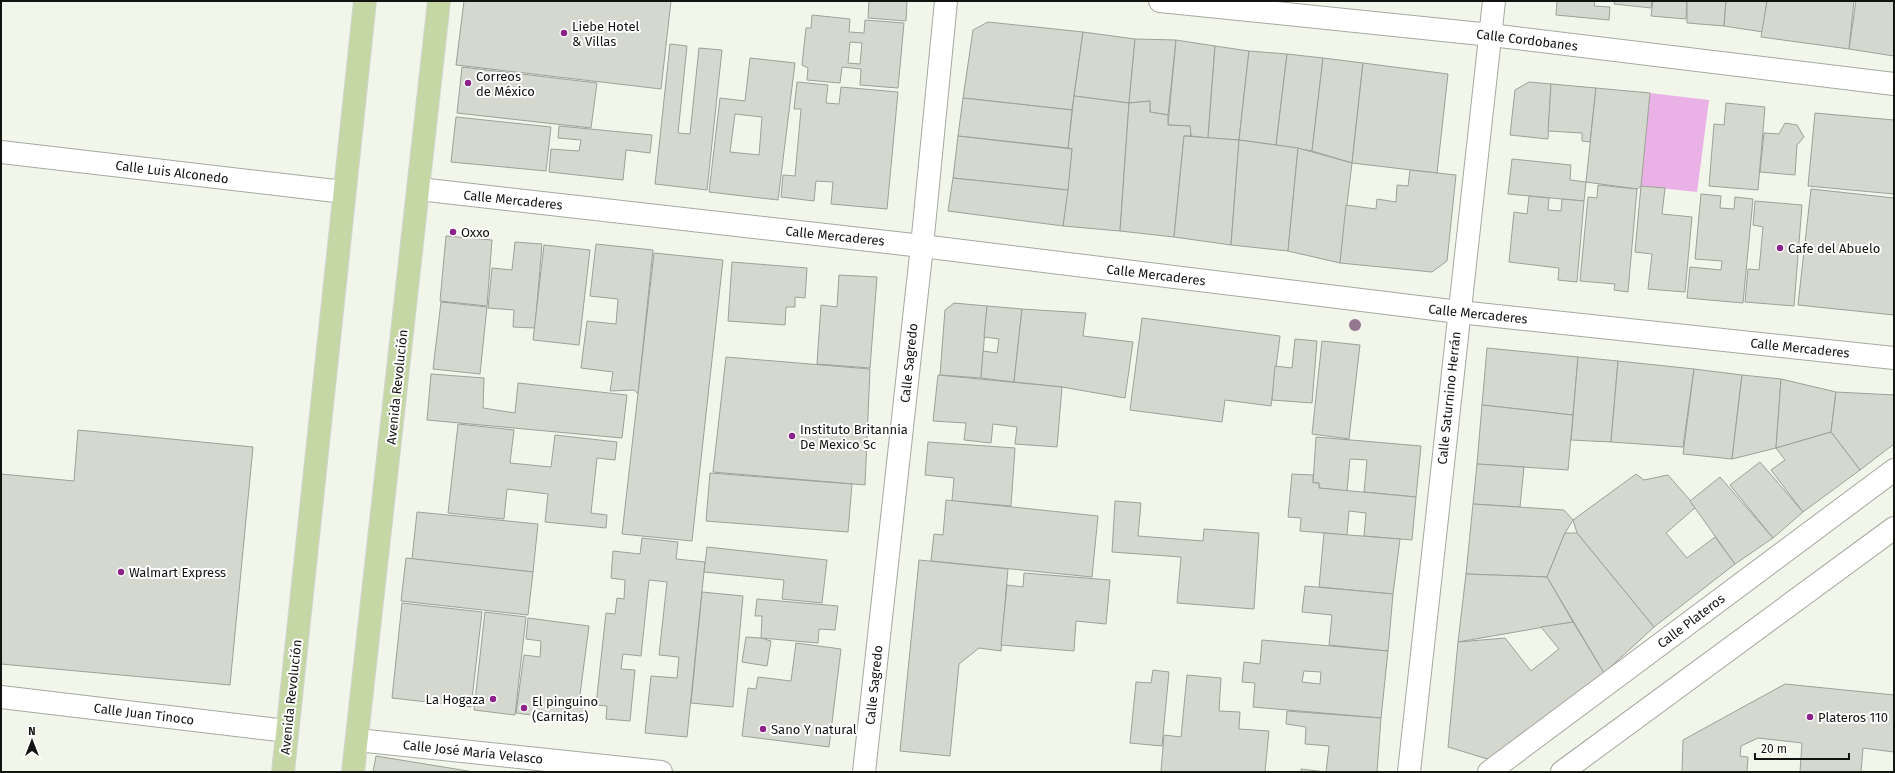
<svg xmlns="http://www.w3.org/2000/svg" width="1895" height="773" viewBox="0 0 1895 773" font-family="'Fira Sans',sans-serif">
	<rect width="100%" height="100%" fill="#f1f5ea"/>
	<polygon fill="#eab1e6" points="1650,93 1709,100 1697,192 1641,186"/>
	<g fill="#d4d8ce" stroke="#9da197" fill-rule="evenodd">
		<polygon points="464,1 671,1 661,89 456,65"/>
		<polygon points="869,1 907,1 906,21 868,18"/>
		<polygon points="1557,1 1595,1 1594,6 1610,7 1609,20 1556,15"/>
		<polygon points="1615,1 1652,1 1651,8 1614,4"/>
		<polygon points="1653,1 1687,1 1686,19 1651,16"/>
		<polygon points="1687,1 1726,1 1724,26 1687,23"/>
		<polygon points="1726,1 1767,1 1763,32 1724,26"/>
		<polygon points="1767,1 1854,1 1849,49 1761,37"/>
		<polygon points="1856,1 1894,1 1894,56 1849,49"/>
		<path d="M 812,15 L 850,19 L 849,32 L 864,33 L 865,20 L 904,23 L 898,88 L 860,85 L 861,69 L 842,67 L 840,83 L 807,80 L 808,68 L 802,65 L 806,28 L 811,28 ZM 850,42 L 862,43 L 860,64 L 848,63 Z"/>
		<polygon points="988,22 1083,32 1072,110 963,98 973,30"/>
		<polygon points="1083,32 1135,39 1129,103 1074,96"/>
		<polygon points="1135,39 1176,40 1168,115 1150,112 1150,101 1129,103"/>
		<polygon points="1176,40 1215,46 1208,138 1191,136 1190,126 1168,125"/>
		<polygon points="670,44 687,46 678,133 690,134 699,48 722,50 707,190 655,184"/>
		<polygon points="1215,46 1249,51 1239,140 1208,138"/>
		<polygon points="1249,51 1287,54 1276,145 1239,140"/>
		<polygon points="1287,54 1323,58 1312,151 1276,145"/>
		<path d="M 750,58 L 795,63 L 778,200 L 709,192 L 720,98 L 745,101 ZM 735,114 L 762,117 L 759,155 L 730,152 Z"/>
		<polygon points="1323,58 1363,63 1352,163 1312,151"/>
		<polygon points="1363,63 1448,74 1437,173 1352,163"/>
		<polygon points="462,67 597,83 591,128 457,113"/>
		<polygon points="797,82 828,85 826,103 839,104 841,87 898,92 887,209 831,204 833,182 816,181 814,201 781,197 783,175 795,176 801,109 794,109"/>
		<polygon points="1529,82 1551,84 1548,139 1510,135 1515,90"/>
		<polygon points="1551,84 1596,88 1590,142 1582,141 1582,133 1548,131"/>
		<polygon points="1596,88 1650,93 1641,186 1637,189 1586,182"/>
		<polygon points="1074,96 1129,103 1120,231 1063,226 1072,149 1068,148"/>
		<polygon points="963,98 1072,110 1068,148 958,136"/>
		<polygon points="1150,101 1150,112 1168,115 1168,125 1190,126 1191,136 1184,136 1174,237 1120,231 1129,103"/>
		<polygon points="1726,103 1765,107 1758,190 1709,186 1714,124 1724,125"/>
		<polygon points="1815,113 1894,120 1894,194 1808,186"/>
		<polygon points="456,117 551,127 546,171 451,162"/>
		<polygon points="1785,123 1797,125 1804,137 1797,145 1795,175 1760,172 1764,133 1779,134"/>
		<polygon points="559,126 652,135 650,153 626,150 623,180 549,172 551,149 579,151 581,140 558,138"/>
		<polygon points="958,136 1072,149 1068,190 953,178"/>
		<polygon points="1184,136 1239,140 1231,245 1174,237"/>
		<polygon points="1239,140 1298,148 1288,251 1231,245"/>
		<polygon points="1298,148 1352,163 1340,263 1288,251"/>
		<polygon points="1512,159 1571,165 1570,180 1586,182 1584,201 1508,194"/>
		<polygon points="1410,170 1456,175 1447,261 1432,272 1340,263 1346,205 1376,209 1377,199 1396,202 1397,185 1408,186"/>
		<polygon points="953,178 1068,190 1063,226 948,211"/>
		<polygon points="1598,185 1637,189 1628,292 1614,290 1615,284 1580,281 1588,197 1597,198"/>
		<polygon points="1641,186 1665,188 1662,214 1692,217 1685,292 1648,289 1652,254 1635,252"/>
		<polygon points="1811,189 1894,198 1894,315 1798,305"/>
		<polygon points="1701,194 1721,196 1720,208 1734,209 1735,197 1753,199 1743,303 1687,298 1690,267 1721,270 1722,261 1695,259"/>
		<polygon points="1529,196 1549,198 1548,210 1561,211 1562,199 1584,201 1577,282 1558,280 1559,268 1509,262 1514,212 1527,214"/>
		<polygon points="1755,201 1802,205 1794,306 1745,302 1748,269 1759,270 1763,227 1753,225"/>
		<polygon points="446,236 492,240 487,306 440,301"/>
		<polygon points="515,242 542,244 535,328 513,327 514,310 488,308 492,268 512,270"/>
		<polygon points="596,244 653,250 638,394 634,390 610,391 613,372 581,368 587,321 616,324 618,299 590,296"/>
		<polygon points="544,245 590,250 579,345 533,340"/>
		<polygon points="654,253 723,260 692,541 622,534"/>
		<polygon points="732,262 807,268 805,298 795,297 795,307 786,307 785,325 728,321"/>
		<polygon points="839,275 877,277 870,368 817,364 821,305 837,307"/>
		<polygon points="441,302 487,307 480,374 433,369"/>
		<polygon points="954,303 987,306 981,378 940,375 945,310"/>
		<polygon points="987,306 1022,309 1014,382 981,378 983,351 997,353 999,339 984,337"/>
		<polygon points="1022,309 1086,313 1083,336 1133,342 1125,398 1062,387 1014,382"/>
		<polygon points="1142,318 1280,336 1271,406 1225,400 1222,422 1130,410"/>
		<polygon points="1295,339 1317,341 1312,403 1272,400 1275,366 1292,368"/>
		<polygon points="1322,341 1360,345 1349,439 1312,434"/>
		<polygon points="1487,348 1578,357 1573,415 1482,405"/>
		<polygon points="726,357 870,369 865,485 713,472"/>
		<polygon points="1578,357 1618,361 1611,442 1571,440"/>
		<polygon points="1618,361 1694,369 1683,447 1611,442"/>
		<polygon points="1694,369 1742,375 1732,459 1683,454"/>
		<polygon points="431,374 484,378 483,408 515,413 518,383 627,395 622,438 427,420"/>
		<polygon points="938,375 1062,387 1057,447 1015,444 1017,427 993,424 991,443 964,440 966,423 933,421"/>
		<polygon points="1742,375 1781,379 1776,448 1732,459"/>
		<polygon points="1781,379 1836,392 1831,432 1776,448"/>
		<polygon points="1836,392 1894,395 1894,444 1860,470 1831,432"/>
		<polygon points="1482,405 1573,415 1568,470 1477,464"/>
		<polygon points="458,424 514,430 510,463 551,467 555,435 617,442 615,460 597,458 591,513 607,515 606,528 545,522 548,494 507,489 504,519 448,513"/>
		<polygon points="78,430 253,447 230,685 1,664 1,474 74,481"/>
		<polygon points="1831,432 1860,470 1803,512 1771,470 1785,460 1776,448"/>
		<polygon points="1316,437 1421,446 1416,497 1364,492 1367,460 1350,459 1347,491 1319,488 1319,483 1313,483"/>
		<polygon points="928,442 1015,448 1011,506 952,501 954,478 925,475"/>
		<polygon points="1760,462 1803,512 1773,538 1730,485"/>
		<polygon points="1477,464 1524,467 1520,507 1473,504"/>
		<polygon points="710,473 852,484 848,532 706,521"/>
		<polygon points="1292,474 1313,475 1313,483 1319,483 1319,488 1416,497 1412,540 1364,536 1366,513 1349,511 1347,535 1300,531 1301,518 1288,517"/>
		<polygon points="1636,474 1644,480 1668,475 1696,507 1666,533 1687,558 1715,537 1735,564 1654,627 1577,533 1573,520"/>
		<polygon points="1720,477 1773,538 1735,564 1690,501"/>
		<polygon points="946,500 1098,516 1092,577 931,561 934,534 943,535"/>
		<polygon points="1115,501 1141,503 1138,536 1203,541 1204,529 1259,533 1254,609 1177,603 1181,557 1112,552"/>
		<polygon points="1473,504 1564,510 1573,520 1565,533 1547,577 1466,574"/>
		<polygon points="417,512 538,524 533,572 412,559"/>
		<polygon points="1324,533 1400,539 1393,594 1319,587"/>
		<polygon points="1565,533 1577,533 1654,627 1604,673 1547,577"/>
		<polygon points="642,538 678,542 676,559 705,562 687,737 645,733 651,676 677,678 679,657 659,655 667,582 649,580 641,656 623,654 621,669 635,670 630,721 606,719 607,706 596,705 606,613 615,614 617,598 624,599 625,580 611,578 613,551 640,554"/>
		<polygon points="707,547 827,560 822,603 782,599 784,580 704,572"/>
		<polygon points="406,558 533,572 528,615 401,601"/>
		<polygon points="919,560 1008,569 1001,651 979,648 959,664 950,756 900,751"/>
		<polygon points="1024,573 1110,580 1106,624 1076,621 1074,651 1001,645 1007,585 1023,587"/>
		<polygon points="1466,574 1547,577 1573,622 1458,642"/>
		<polygon points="1305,586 1393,594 1388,651 1329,645 1332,615 1302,612"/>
		<polygon points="702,592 743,596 733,707 691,703"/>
		<polygon points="757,599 838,606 835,630 819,629 818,643 761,638 762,616 755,616"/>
		<polygon points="402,603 482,612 471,707 392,698"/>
		<polygon points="485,612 526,617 515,715 474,710"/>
		<polygon points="528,618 589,626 579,702 587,703 585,722 516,713 524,655 540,657 541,641 526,639"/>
		<polygon points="1573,622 1604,673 1494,761 1448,747 1458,642 1505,638 1531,671 1559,649 1541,627"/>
		<polygon points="746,637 761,638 771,641 767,666 742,662"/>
		<path d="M 1262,640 L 1388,651 L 1381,718 L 1253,707 L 1255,683 L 1242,682 L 1244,662 L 1260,664 ZM 1304,671 L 1321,672 L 1320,684 L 1302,682 Z"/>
		<polygon points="796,643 841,649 829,747 742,736 748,688 756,689 758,677 791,681"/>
		<polygon points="1153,670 1169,672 1162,746 1130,743 1136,682 1151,683"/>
		<polygon points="1187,675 1221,678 1219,711 1240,712 1239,729 1269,731 1265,772 1161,772 1164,735 1181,737"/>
		<polygon points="1785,684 1894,695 1894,752 1863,748 1861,772 1800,772 1802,743 1758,738 1741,746 1740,756 1748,757 1747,772 1682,772 1683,740"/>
		<polygon points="1287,711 1381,718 1377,772 1301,772 1301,769 1326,772 1329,746 1305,744 1306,727 1286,724"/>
		<polygon points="376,756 474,772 373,772"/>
	</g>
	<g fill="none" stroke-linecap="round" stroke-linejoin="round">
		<g stroke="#a5a99f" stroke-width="24">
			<g id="minor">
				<polyline points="1160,1 1491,35 1894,84"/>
				<polyline points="1,152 344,192"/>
				<polyline points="419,189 922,246 1459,312 1894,358"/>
				<polyline points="1,697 287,731"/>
				<polyline points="357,740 661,772"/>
				<polyline points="864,772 922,246 946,1"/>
				<polyline points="1409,772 1494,1"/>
			</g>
		</g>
		<g stroke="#a5a99f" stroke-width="24">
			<g id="tertiary">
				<polyline points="1489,772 1894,470"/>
				<polyline points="1562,772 1894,528"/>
			</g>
		</g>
		<g stroke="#d4d5d4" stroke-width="24">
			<g id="primary">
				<polyline points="283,772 365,1"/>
				<polyline points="353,772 439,1"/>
			</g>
		</g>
		<use href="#minor" stroke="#fff" stroke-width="22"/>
		<use href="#tertiary" stroke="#fff" stroke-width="22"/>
		<use href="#primary" stroke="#c5d7a4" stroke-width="22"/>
	</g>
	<circle fill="#947690" cx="1355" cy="325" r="6"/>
	<g fill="#8b2389" stroke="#fff" stroke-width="1.5">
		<circle cx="564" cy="33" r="4"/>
		<circle cx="468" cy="83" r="4"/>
		<circle cx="453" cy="232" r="4"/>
		<circle cx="1780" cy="248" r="4"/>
		<circle cx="792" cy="436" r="4"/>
		<circle cx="121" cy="572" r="4"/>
		<circle cx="493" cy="699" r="4"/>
		<circle cx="524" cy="708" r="4"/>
		<circle cx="1810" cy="717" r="4"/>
		<circle cx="763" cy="729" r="4"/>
	</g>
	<g text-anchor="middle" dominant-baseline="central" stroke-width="4" stroke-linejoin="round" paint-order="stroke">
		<g font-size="13" fill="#121410" stroke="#fff" text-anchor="start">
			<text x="572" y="26">Liebe Hotel<tspan x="572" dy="15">&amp; Villas</tspan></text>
			<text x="476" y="76">Correos<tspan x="476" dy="15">de México</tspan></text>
			<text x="461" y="232">Oxxo</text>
			<text x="1788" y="248">Cafe del Abuelo</text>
			<text x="800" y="429">Instituto Britannia<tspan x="800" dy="15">De Mexico Sc</tspan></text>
			<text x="129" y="572">Walmart Express</text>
			<text x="485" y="699" text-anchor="end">La Hogaza</text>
			<text x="532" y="701">El pinguino<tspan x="532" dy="15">(Carnitas)</tspan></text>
			<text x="1818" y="717">Plateros 110</text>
			<text x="771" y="729">Sano Y natural</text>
		</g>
		<g font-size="13" fill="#121410" stroke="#fff">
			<text transform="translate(1527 40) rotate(7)">Calle Cordobanes</text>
			<text transform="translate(172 172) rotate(7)">Calle Luis Alconedo</text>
			<text transform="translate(513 200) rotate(6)">Calle Mercaderes</text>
			<text transform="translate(835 236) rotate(6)">Calle Mercaderes</text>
			<text transform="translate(1156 275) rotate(7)">Calle Mercaderes</text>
			<text transform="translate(1478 314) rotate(6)">Calle Mercaderes</text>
			<text transform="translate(1800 348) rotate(6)">Calle Mercaderes</text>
			<text transform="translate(909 363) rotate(-84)">Calle Sagredo</text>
			<text transform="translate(397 387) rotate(-84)">Avenida Revolución</text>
			<text transform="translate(1449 398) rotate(-84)">Calle Saturnino Herrán</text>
			<text transform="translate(1691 621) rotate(-37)">Calle Plateros</text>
			<text transform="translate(874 685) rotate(-84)">Calle Sagredo</text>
			<text transform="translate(291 697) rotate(-84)">Avenida Revolución</text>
			<text transform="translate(144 714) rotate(7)">Calle Juan Tinoco</text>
			<text transform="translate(473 752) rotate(6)">Calle José María Velasco</text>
		</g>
	</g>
	<rect width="1895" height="773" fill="none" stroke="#121410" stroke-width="4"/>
	<g transform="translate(32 741)" stroke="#ffffff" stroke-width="3" paint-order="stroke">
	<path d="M0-3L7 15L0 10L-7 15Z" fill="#121410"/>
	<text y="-6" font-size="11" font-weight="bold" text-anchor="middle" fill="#121410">N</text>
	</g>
	<path d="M1755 753v6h94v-6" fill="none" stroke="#121410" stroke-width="2"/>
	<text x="1761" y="753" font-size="12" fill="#121410" stroke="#ffffff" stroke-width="3" paint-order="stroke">20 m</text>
</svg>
